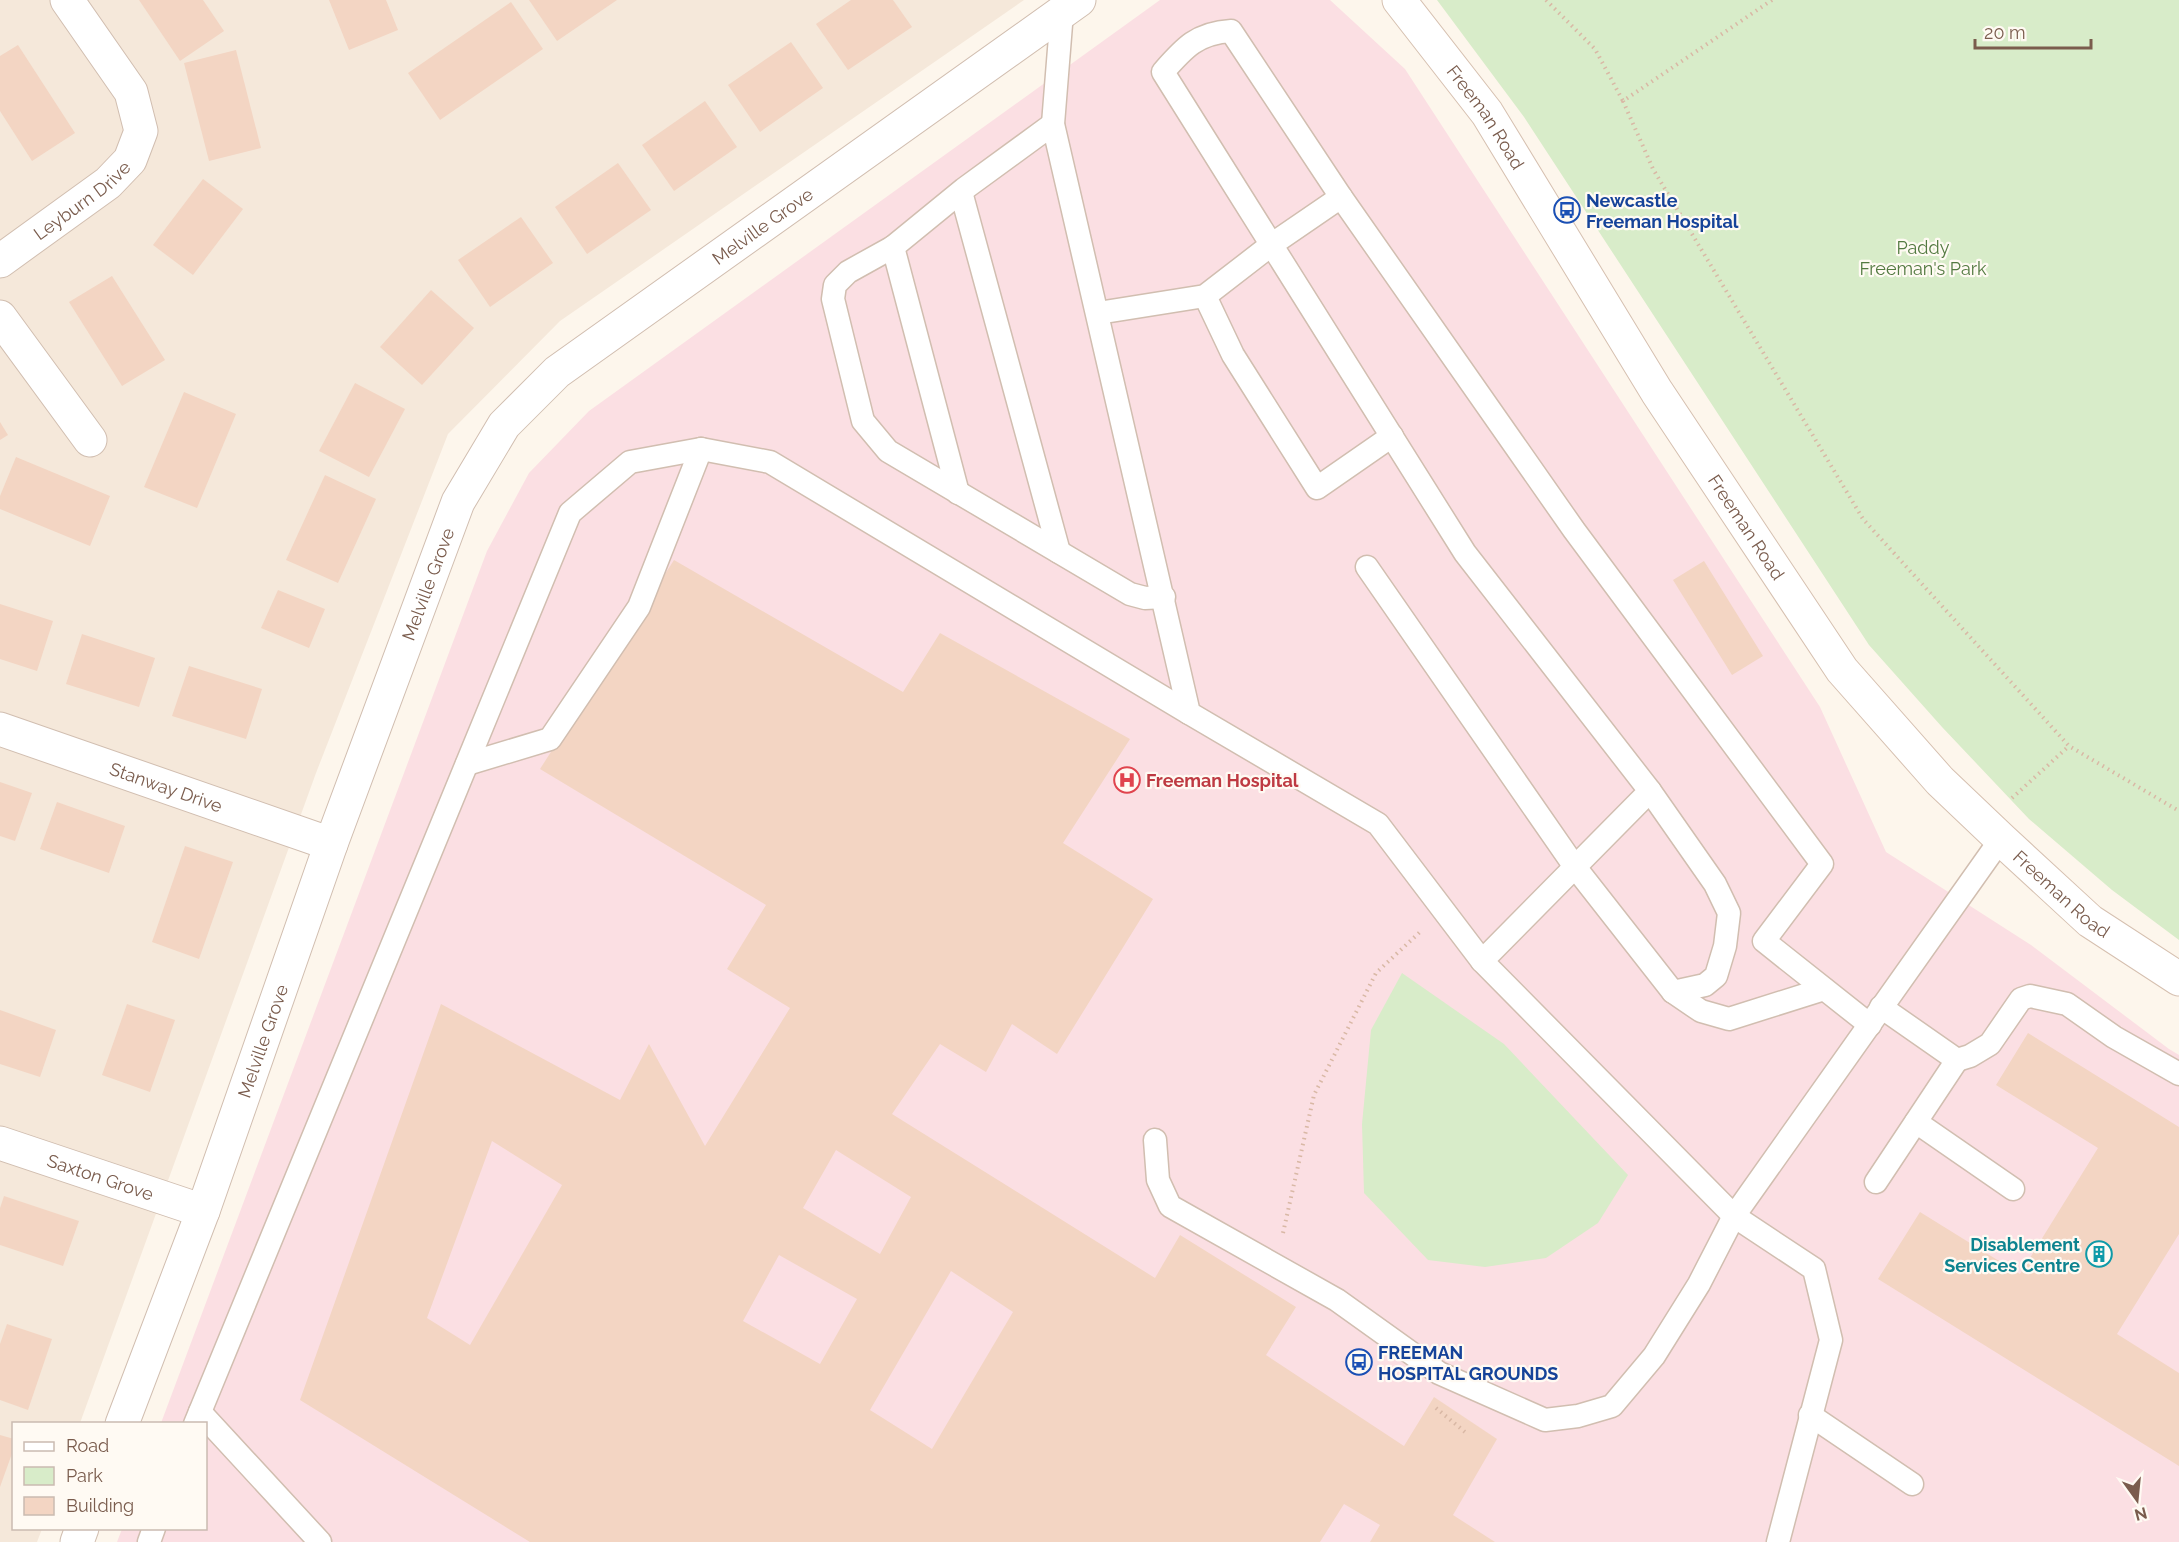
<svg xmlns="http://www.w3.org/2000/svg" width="2179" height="1542" viewBox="0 0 2179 1542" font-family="Raleway,sans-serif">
	<rect width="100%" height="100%" fill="#fdf6ec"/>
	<polygon fill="#f5e8da" points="0,0 1024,0 560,321 448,434 316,773 80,1423 14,1424 14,1528 42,1529 37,1542 0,1542"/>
	<polygon fill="#fbdfe3" points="1160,0 1330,0 1405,69 1820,707 1886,852 2031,945 2169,1049 2179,1055 2179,1542 117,1542 122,1529 206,1528 206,1424 161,1423 487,551 529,473 589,411"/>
	<g fill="#d8ecc9">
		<polygon points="1437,0 2179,0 2179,940 2112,890 2029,819 1942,727 1869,645 1524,117"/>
		<polygon points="1402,973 1504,1044 1628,1175 1598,1223 1546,1258 1485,1267 1428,1260 1364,1193 1362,1124 1371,1030"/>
	</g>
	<g fill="#f3d5c3" fill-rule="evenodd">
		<polygon points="139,0 203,0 224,31 180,61"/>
		<polygon points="329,0 386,0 398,30 349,50"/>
		<polygon points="529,0 617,0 557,41"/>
		<polygon points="851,0 893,0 912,27 848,70 816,24"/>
		<polygon points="511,2 543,49 440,120 408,73"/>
		<polygon points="791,42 823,88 760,132 728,85"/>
		<polygon points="18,45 75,133 32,161 0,111 0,56"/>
		<polygon points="236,50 261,148 209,161 184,63"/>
		<polygon points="705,101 737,147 674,191 642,145"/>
		<polygon points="618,163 651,210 587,254 555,207"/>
		<polygon points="203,179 243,209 193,275 153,245"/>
		<polygon points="521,217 553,263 490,307 458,260"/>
		<polygon points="112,276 165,360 122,386 69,302"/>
		<polygon points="431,290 474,328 422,385 380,347"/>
		<polygon points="355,383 405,409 369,477 319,451"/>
		<polygon points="184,392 236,414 197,508 144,487"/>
		<polygon points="0,422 8,435 0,440"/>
		<polygon points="16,457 110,496 90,546 0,509 0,496"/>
		<polygon points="325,475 376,499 338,583 286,560"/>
		<path d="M 674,560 L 903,692 L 940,633 L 1130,739 L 1063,843 L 1153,899 L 1057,1054 L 1012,1024 L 986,1072 L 940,1044 L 892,1114 L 1155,1278 L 1180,1235 L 1296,1307 L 1266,1355 L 1404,1446 L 1434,1397 L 1497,1439 L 1453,1515 L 1495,1542 L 1370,1542 L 1380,1525 L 1344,1504 L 1320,1542 L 530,1542 L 300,1400 L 441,1004 L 620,1100 L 649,1044 L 705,1146 L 790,1008 L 727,969 L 766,905 L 540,769 ZM 492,1141 L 562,1185 L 470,1345 L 427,1318 ZM 836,1150 L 911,1197 L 880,1254 L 803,1208 ZM 779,1255 L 857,1299 L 820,1364 L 743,1321 ZM 951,1271 L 1013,1312 L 932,1449 L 870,1410 Z"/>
		<polygon points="1704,561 1763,656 1732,675 1673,580"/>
		<polygon points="278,590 325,609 309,648 261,628"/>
		<polygon points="0,604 53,621 37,671 0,659"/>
		<polygon points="82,634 155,658 139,707 66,684"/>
		<polygon points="189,666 262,689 246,739 172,716"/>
		<polygon points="0,782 32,793 15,841 0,836"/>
		<polygon points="57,802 125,826 109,873 40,849"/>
		<polygon points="185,846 233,862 199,959 152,942"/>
		<polygon points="127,1004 175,1020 150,1092 102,1075"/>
		<polygon points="0,1010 56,1030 40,1077 0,1064"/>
		<polygon points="2028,1033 2179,1127 2179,1234 2117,1334 2179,1373 2179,1466 1878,1279 1920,1212 2020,1274 2098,1148 1996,1085"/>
		<polygon points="4,1196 79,1221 63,1266 0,1245 0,1208"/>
		<polygon points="7,1324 52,1339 28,1410 0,1400 0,1344"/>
		<polygon points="0,1435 14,1439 14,1448 0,1487"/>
	</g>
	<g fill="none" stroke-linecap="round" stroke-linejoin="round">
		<g stroke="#d1beb0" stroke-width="25">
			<g id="lane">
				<polyline points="1062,12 1053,124 1189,713 1378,824 1482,961"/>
				<polyline points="1053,124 964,189 893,247 848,272 835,285 833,299 863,421 888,451 1130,594 1145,598 1164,597"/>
				<polyline points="961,192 1059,552"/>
				<polyline points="893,247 958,493"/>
				<polyline points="1205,296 1233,355 1317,488 1392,436"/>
				<polyline points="1098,313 1205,296 1271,245 1341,197"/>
				<polyline points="1367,567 1575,867 1673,992 1701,1011 1729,1019 1824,989"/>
				<polyline points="467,764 550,739 639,607 701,449"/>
				<polyline points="1650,791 1715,884 1729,913 1725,946 1716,976 1705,985 1673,992"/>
				<polyline points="1881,1007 1957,1060 1970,1056 1990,1044 2021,999 2030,996 2067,1004 2114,1037 2179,1074"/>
				<polyline points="1916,1122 2013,1189"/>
				<polyline points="1155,1140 1158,1180 1170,1206 1337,1300 1439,1373 1545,1420 1578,1416 1612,1406 1654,1356 1699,1284 1734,1216 2001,839"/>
				<polyline points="1876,1182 1957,1060"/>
				<polyline points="200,1412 320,1542"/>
				<polyline points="1810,1415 1912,1484"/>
				<polyline points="195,1424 570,513 630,462 701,449 770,462 1189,713"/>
				<polyline points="149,1542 154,1528"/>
				<path d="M 1778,1542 L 1831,1340 L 1814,1269 L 1734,1216 L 1482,961 L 1650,791 L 1465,553 L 1163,72 C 1184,48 1197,33 1231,31 L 1341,197 L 1574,530 L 1822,864 L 1764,941 L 1870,1025"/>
			</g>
		</g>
		<g stroke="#d1beb0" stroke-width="35">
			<g id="street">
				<path id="s1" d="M 0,261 L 108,183 L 130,160 L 141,131 L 131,92 L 67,0"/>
				<polyline points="0,317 90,440"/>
				<path id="s2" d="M 0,729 L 331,844"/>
				<path id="s3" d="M 0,1143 L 203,1211"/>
				<path id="s4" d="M 122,1424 L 203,1211 L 331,844 L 458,502 L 504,425 L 557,372 L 1079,0"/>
				<polyline points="77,1542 82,1528"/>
			</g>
		</g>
		<g stroke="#d6c0b0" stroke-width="35">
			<g id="secondary">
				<path id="s5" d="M 1399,0 L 1487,113 L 1657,392 L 1842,670 L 1940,781 L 2001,839 L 2090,921 L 2179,979"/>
			</g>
		</g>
		<g stroke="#d9b8a5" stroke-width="4" stroke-dasharray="1.5 4.5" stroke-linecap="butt">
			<polyline points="1546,0 1595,49 1623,101"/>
			<polyline points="1772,0 1623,101 1653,169 1863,519 2069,746 2179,811"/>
			<polyline points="2012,798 2069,746"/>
			<polyline points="1283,1233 1314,1095 1376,973 1421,931"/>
			<polyline points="1436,1408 1465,1432"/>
		</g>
		<use href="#lane" stroke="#fff" stroke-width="22"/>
		<use href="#street" stroke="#fff" stroke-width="33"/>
		<use href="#secondary" stroke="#fff" stroke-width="33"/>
	</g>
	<defs>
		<g id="bus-ring" transform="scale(1.35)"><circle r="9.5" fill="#fffaf3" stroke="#1a4fb4" stroke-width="1.5"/><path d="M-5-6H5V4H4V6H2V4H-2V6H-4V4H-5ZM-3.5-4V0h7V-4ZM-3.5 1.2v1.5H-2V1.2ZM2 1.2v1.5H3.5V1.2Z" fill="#1a4fb4"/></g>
		<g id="hospital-ring" transform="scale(1.35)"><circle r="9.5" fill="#fffaf3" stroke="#e0444e" stroke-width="1.5"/><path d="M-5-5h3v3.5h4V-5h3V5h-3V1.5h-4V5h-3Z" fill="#e0444e"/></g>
		<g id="building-ring" transform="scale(1.35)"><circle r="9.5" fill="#fffaf3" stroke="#0f9aa8" stroke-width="1.5"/><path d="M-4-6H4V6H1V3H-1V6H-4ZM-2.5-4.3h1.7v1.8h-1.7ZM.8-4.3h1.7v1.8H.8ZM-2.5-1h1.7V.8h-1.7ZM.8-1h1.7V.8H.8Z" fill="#0f9aa8"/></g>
	</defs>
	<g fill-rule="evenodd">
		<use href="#bus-ring" x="1567" y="210"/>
		<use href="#hospital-ring" x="1127" y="780"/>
		<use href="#building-ring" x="2099" y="1254"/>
		<use href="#bus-ring" x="1359" y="1362"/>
	</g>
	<g text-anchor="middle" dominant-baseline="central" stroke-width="4.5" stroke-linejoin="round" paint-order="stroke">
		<g font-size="18" fill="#7a5c4d" stroke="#fffaf3">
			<text stroke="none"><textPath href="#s5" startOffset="146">Freeman Road</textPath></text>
			<text stroke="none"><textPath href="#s1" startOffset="102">Leyburn Drive</textPath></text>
			<text stroke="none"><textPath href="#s4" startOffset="1398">Melville Grove</textPath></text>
			<text stroke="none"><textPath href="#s5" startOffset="632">Freeman Road</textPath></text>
			<text stroke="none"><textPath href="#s4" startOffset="894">Melville Grove</textPath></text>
			<text stroke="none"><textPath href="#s2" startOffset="176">Stanway Drive</textPath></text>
			<text stroke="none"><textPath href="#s5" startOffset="1118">Freeman Road</textPath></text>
			<text stroke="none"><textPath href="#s4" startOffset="408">Melville Grove</textPath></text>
			<text stroke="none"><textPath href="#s3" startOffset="106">Saxton Grove</textPath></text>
		</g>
		<g font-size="18" font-weight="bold" fill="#164399" stroke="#fffaf3" text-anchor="start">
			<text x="1586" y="200">Newcastle<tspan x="1586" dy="21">Freeman Hospital</tspan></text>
			<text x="1378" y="1352">FREEMAN<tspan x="1378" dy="21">HOSPITAL GROUNDS</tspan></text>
		</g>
		<g font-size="18" fill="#537a41" stroke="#fffaf3">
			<text x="1923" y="247">Paddy<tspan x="1923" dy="21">Freeman's Park</tspan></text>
		</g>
		<g font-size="18" font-weight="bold" fill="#be3a42" stroke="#fffaf3" text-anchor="start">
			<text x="1146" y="780">Freeman Hospital</text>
		</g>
		<g font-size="18" font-weight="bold" fill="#0d838f" stroke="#fffaf3" text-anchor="end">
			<text x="2080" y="1244">Disablement<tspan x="2080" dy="21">Services Centre</tspan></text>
		</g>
	</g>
	<rect x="12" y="1422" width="195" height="108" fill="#fffaf3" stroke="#cabbb1" stroke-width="1.5"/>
	<rect x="24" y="1442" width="30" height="9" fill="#ffffff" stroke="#cabbb1" stroke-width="1.5"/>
	<text x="66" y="1452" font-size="18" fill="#7a5c4d">Road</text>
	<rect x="24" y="1467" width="30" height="18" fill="#d8ecc9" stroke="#cabbb1" stroke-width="1.5"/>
	<text x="66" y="1482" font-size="18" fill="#7a5c4d">Park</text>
	<rect x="24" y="1497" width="30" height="18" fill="#f3d5c3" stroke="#cabbb1" stroke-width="1.5"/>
	<text x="66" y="1512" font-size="18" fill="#7a5c4d">Building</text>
	<g transform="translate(2137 1500) rotate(165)" stroke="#fffaf3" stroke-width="4.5" paint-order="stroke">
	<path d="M0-4.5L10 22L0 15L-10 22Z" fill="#7a5c4d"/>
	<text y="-9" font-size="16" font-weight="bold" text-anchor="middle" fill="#7a5c4d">N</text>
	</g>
	<path d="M1975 39v9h116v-9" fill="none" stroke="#7a5c4d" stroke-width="3"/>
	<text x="1984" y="39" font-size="18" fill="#7a5c4d" stroke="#fffaf3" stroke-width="4.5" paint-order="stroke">20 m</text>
</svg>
